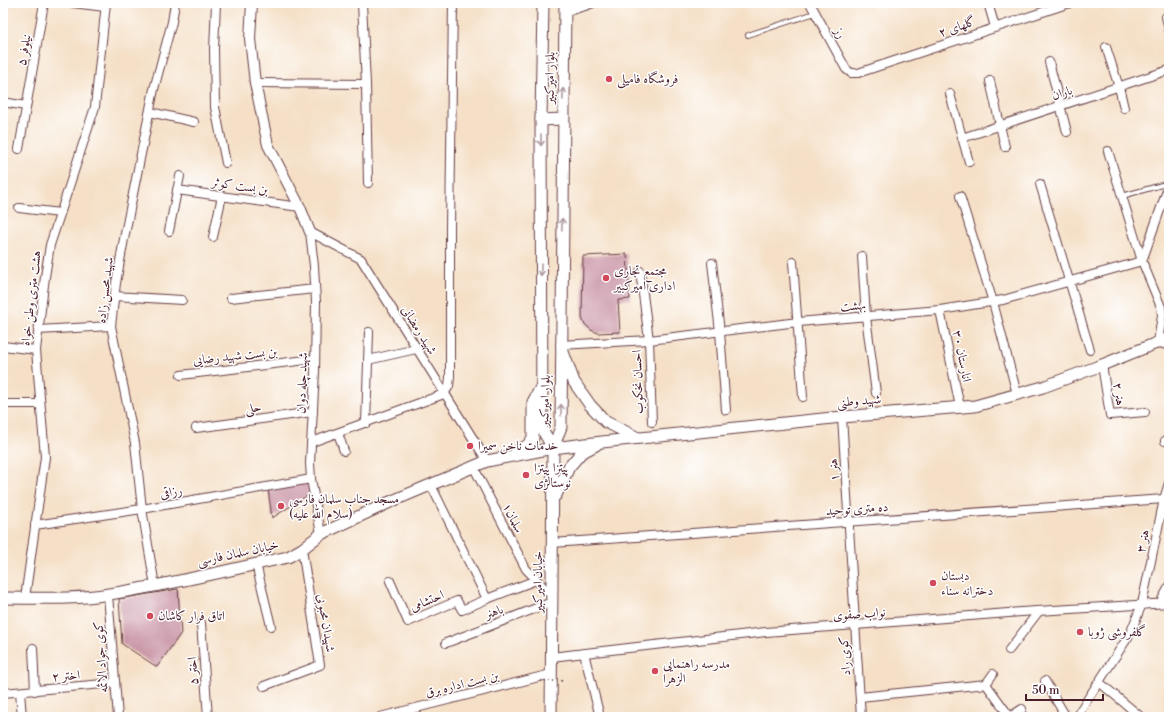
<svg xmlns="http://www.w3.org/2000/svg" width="1172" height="720" viewBox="0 0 1172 720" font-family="'Libre Bodoni',Amiri,serif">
	<rect width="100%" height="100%" fill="#fff"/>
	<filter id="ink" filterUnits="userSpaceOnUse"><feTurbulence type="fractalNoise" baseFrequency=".025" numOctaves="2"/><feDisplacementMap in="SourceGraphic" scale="8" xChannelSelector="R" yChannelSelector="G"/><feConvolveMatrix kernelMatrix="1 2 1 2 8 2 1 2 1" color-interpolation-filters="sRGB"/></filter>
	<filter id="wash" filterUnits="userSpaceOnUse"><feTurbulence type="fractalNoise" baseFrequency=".012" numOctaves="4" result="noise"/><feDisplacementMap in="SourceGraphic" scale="16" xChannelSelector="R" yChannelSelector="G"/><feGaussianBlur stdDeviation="0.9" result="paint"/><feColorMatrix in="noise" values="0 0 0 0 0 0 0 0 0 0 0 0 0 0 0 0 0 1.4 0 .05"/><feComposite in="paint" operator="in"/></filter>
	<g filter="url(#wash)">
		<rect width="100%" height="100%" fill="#f5e0c7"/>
		<g id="blocks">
			<g fill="#cb98a8">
				<polygon points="627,254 630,299 618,300 620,332 598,333 591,330 584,323 582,318 583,256"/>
				<polygon points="309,482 310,494 272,518 268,489"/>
				<polygon points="178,589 181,633 157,667 122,644 119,599"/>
			</g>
		</g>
	</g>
	<g filter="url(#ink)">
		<use href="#blocks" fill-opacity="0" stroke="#643c42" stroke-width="1"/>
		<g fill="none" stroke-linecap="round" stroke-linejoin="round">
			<g stroke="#643c42" stroke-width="6">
				<g id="service">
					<polyline points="748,35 815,13"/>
					<polyline points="1122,196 1169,183"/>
				</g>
			</g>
			<g stroke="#643c42" stroke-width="10">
				<g id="minor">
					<polyline points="73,3 105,7"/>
					<polyline points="216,3 214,49 215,107 226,163"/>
					<polyline points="362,3 366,84 368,183"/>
					<polyline points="810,3 846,69 851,73 858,73 1070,3"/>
					<polyline points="988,3 995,27"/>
					<polyline points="565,12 585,6 593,3"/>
					<polyline points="1166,17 1169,30"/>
					<polyline points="1106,47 1119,87 1124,108"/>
					<polyline points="1049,62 1067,132"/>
					<polyline points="990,81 1005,147"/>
					<polyline points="255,83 366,84"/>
					<polyline points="950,94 969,162"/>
					<polyline points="3,102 26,106"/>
					<polyline points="150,112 194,122"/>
					<polyline points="962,138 1169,70"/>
					<polyline points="19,149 44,3"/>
					<polyline points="1108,151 1142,261 1161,307 1162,315 1158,342 1169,346"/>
					<polyline points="1040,184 1090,350"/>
					<polyline points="177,190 300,207"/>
					<polyline points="960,196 993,302 1017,394"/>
					<polyline points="19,208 60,213"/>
					<polyline points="169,231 180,176"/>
					<polyline points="310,232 314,266 316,302 315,372 310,463 311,479 321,534"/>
					<polyline points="310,232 361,259 487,461"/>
					<polyline points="213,237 222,196"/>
					<polyline points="862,256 866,317 876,393"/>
					<polyline points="1142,261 1169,185"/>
					<polyline points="793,262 803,397"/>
					<polyline points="712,263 720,332 726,410"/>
					<polyline points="640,271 649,340 652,422"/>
					<polyline points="114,296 182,300"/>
					<polyline points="231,298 315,289"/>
					<polyline points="940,310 960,407"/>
					<polyline points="38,330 111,326"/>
					<polyline points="560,345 649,340 798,322 940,310 1003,300 1142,261"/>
					<polyline points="3,346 36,350"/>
					<polyline points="368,360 416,349"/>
					<polyline points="1102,365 1110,415 1145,412"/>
					<polyline points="181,375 315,359"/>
					<polyline points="5,404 40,404"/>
					<polyline points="842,417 861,717"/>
					<polyline points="366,423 369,332"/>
					<polyline points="196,428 313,412"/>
					<polyline points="338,433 344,451"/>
					<polyline points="1165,441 1169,441"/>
					<polyline points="312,442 444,394 449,386 450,377 450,228 453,3"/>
					<polyline points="473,466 526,569 552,596"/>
					<polyline points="431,485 487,599"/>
					<polyline points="35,525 142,509 311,479"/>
					<polyline points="552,543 1164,499"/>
					<polyline points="256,564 271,626"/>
					<polyline points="390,581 408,622 457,601 462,610 487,599 536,580"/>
					<polyline points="155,586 142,509 135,443 111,326 116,283 124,239 154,89 172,22 175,3"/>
					<polyline points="108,595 118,717"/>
					<polyline points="25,598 45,457 36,350 45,277 50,245 95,107 106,3"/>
					<polyline points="1160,603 1169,587"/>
					<polyline points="201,623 208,717"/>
					<polyline points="446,643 552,602"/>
					<polyline points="33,648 35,691"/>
					<polyline points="1009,650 1039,611"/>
					<polyline points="584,653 600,717"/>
					<polyline points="551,657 766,632 1021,612 1169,603"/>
					<polyline points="1045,681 1066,717"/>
					<polyline points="1099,682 1141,717"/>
					<polyline points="986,684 993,674"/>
					<polyline points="264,686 320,665 302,549"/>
					<polyline points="20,692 22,717"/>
					<polyline points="3,693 114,683"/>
					<polyline points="860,697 986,684 1010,717 1022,709"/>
					<polyline points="380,717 551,674"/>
					<polyline points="1076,717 1130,634 1142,604 1164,499 1169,483"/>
				</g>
			</g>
			<g stroke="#643c42" stroke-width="12">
				<polyline id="tertiary" points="252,3 250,39 255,83 268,145 300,207 310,232"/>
			</g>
			<g stroke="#643c42" stroke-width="13">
				<g id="secondary">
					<polyline points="543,3 541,120 542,429 553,448"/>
					<polyline points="541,120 563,119"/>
					<polyline points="563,352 574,382 590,405 606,422 638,438"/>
					<polyline points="516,452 528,445 533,438 533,402 541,387"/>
					<polyline points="556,495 569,467 581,453 596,445"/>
					<path d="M 3,598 C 38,598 75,600 109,594 C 169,585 229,570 288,557 L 302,549 L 321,534 L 390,502 L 487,461 L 553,448 L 602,442 L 842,417 L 975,406 L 1043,387 L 1102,365 L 1169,338"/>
					<polyline points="551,717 553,448 561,427 565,3"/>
				</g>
			</g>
			<use href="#service" stroke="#fff" stroke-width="4"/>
			<use href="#minor" stroke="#fff" stroke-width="8"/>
			<use href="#tertiary" stroke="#fff" stroke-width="10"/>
			<use href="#secondary" stroke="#fff" stroke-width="11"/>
			<polyline stroke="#643c42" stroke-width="2" stroke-dasharray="1 3" stroke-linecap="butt" points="541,681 562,681"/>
		</g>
		<defs><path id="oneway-shaft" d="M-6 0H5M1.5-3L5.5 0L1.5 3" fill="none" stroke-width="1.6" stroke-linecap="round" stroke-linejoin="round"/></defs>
		<g stroke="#ae9aa0">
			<use href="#oneway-shaft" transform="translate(563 94) rotate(-89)"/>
			<use href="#oneway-shaft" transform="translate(541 140) rotate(90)"/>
			<use href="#oneway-shaft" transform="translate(562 224) rotate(-89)"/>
			<use href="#oneway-shaft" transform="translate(541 270) rotate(90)"/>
			<use href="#oneway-shaft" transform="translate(561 410) rotate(-90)"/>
		</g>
	</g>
	<g fill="#d1495b" stroke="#fff" stroke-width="1.5">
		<circle cx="609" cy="79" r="4"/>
		<circle cx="606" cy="278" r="4"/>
		<circle cx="470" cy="446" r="4"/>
		<circle cx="526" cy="475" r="4"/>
		<circle cx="281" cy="506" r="4"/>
		<circle cx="933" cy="583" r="4"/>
		<circle cx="150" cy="616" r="4"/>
		<circle cx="1080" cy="632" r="4"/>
		<circle cx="655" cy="671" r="4"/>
	</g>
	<g text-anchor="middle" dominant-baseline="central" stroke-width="3" stroke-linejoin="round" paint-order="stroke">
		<g font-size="13" fill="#4a1f2b" stroke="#fff">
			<text transform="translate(957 27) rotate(-19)">گلهای ۲</text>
			<text transform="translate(840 33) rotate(61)">رز</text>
			<text transform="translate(24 50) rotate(-80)">نیلوفر ۵</text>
			<text transform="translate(550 78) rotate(-89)">بلوار امیرکبیر</text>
			<text transform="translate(1062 93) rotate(-18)">باران</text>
			<text transform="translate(240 186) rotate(8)">بن بست کوثر</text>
			<text transform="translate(105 290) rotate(-83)">شهید محسن زاده</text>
			<text transform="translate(31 298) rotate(-83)">هشت متری وطن خواه</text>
			<text transform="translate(853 306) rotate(-5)">بهشت</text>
			<text transform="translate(419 330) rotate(58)">شهید رمضانی</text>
			<text transform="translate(235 356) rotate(-6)">بن بست شهید رضایی</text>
			<text transform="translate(962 356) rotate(79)">انارستان ۳۰</text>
			<text transform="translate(638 382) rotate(-92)">احسان نخکوب</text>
			<text transform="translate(302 383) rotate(-88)">شهید چله دوان</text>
			<text transform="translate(1119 394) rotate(82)">هنر ۲</text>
			<text transform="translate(545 401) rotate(-88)">بلوار امیرکبیر</text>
			<text transform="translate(859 401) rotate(-5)">شهید وطنی</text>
			<text transform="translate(253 408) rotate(-8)">حلی</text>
			<text transform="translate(834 470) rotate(-94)">هنر ۱</text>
			<text transform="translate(171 492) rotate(-10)">رزاقی</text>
			<text transform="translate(857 509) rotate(-4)">ده متری توحید</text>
			<text transform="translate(513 518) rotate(63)">سلمان۱</text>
			<text transform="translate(1143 541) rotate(-78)">هنر ۳</text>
			<text transform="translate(238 553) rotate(-12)">خیابان سلمان فارسی</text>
			<text transform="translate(538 582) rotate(-90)">خیابان امیرکبیر</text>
			<text transform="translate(427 601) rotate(-23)">احتشامی</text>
			<text transform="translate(494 612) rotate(-21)">باهنر</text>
			<text transform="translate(859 614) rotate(-4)">نواب صفوی</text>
			<text transform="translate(326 623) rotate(81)">شهیدان محبوبی</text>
			<text transform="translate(845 656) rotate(-94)">کوی راد</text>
			<text transform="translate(101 657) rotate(-94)">کوی جواد الائمه</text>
			<text transform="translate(193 671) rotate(-94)">اختر ۵</text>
			<text transform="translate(66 676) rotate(-5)">اختر ۲</text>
			<text transform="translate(462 684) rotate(-14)">بن بست اداره برق</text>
		</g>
		<g font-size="13" fill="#4a1f2b" stroke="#fff" text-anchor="start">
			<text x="617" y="79">فروشگاه فامیلی</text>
			<text x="614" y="271">مجتمع تجاری<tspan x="614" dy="15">اداری امیرکبیر</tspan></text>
			<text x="478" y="446">خدمات ناخن سمیرا</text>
			<text x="534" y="468">پیتزا پیتزا<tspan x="534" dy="15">نوستالژی</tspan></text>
			<text x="289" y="499">مسجد جناب سلمان فارسی<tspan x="289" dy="15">(سلام الله علیه)</tspan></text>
			<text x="941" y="576">دبستان<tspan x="941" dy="15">دخترانه سناء</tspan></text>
			<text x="158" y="616">اتاق فرار کاشان</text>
			<text x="1088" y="632">گلفروشی ژوبا</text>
			<text x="663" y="664">مدرسه راهنمایی<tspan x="663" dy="15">الزهرا</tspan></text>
		</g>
	</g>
	<rect width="1172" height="720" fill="none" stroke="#fff" stroke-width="16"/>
	<path d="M1026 694v6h77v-6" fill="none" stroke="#4a1f2b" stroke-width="2"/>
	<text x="1032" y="694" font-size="12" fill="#4a1f2b" stroke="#ffffff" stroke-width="3" paint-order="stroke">50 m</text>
</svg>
